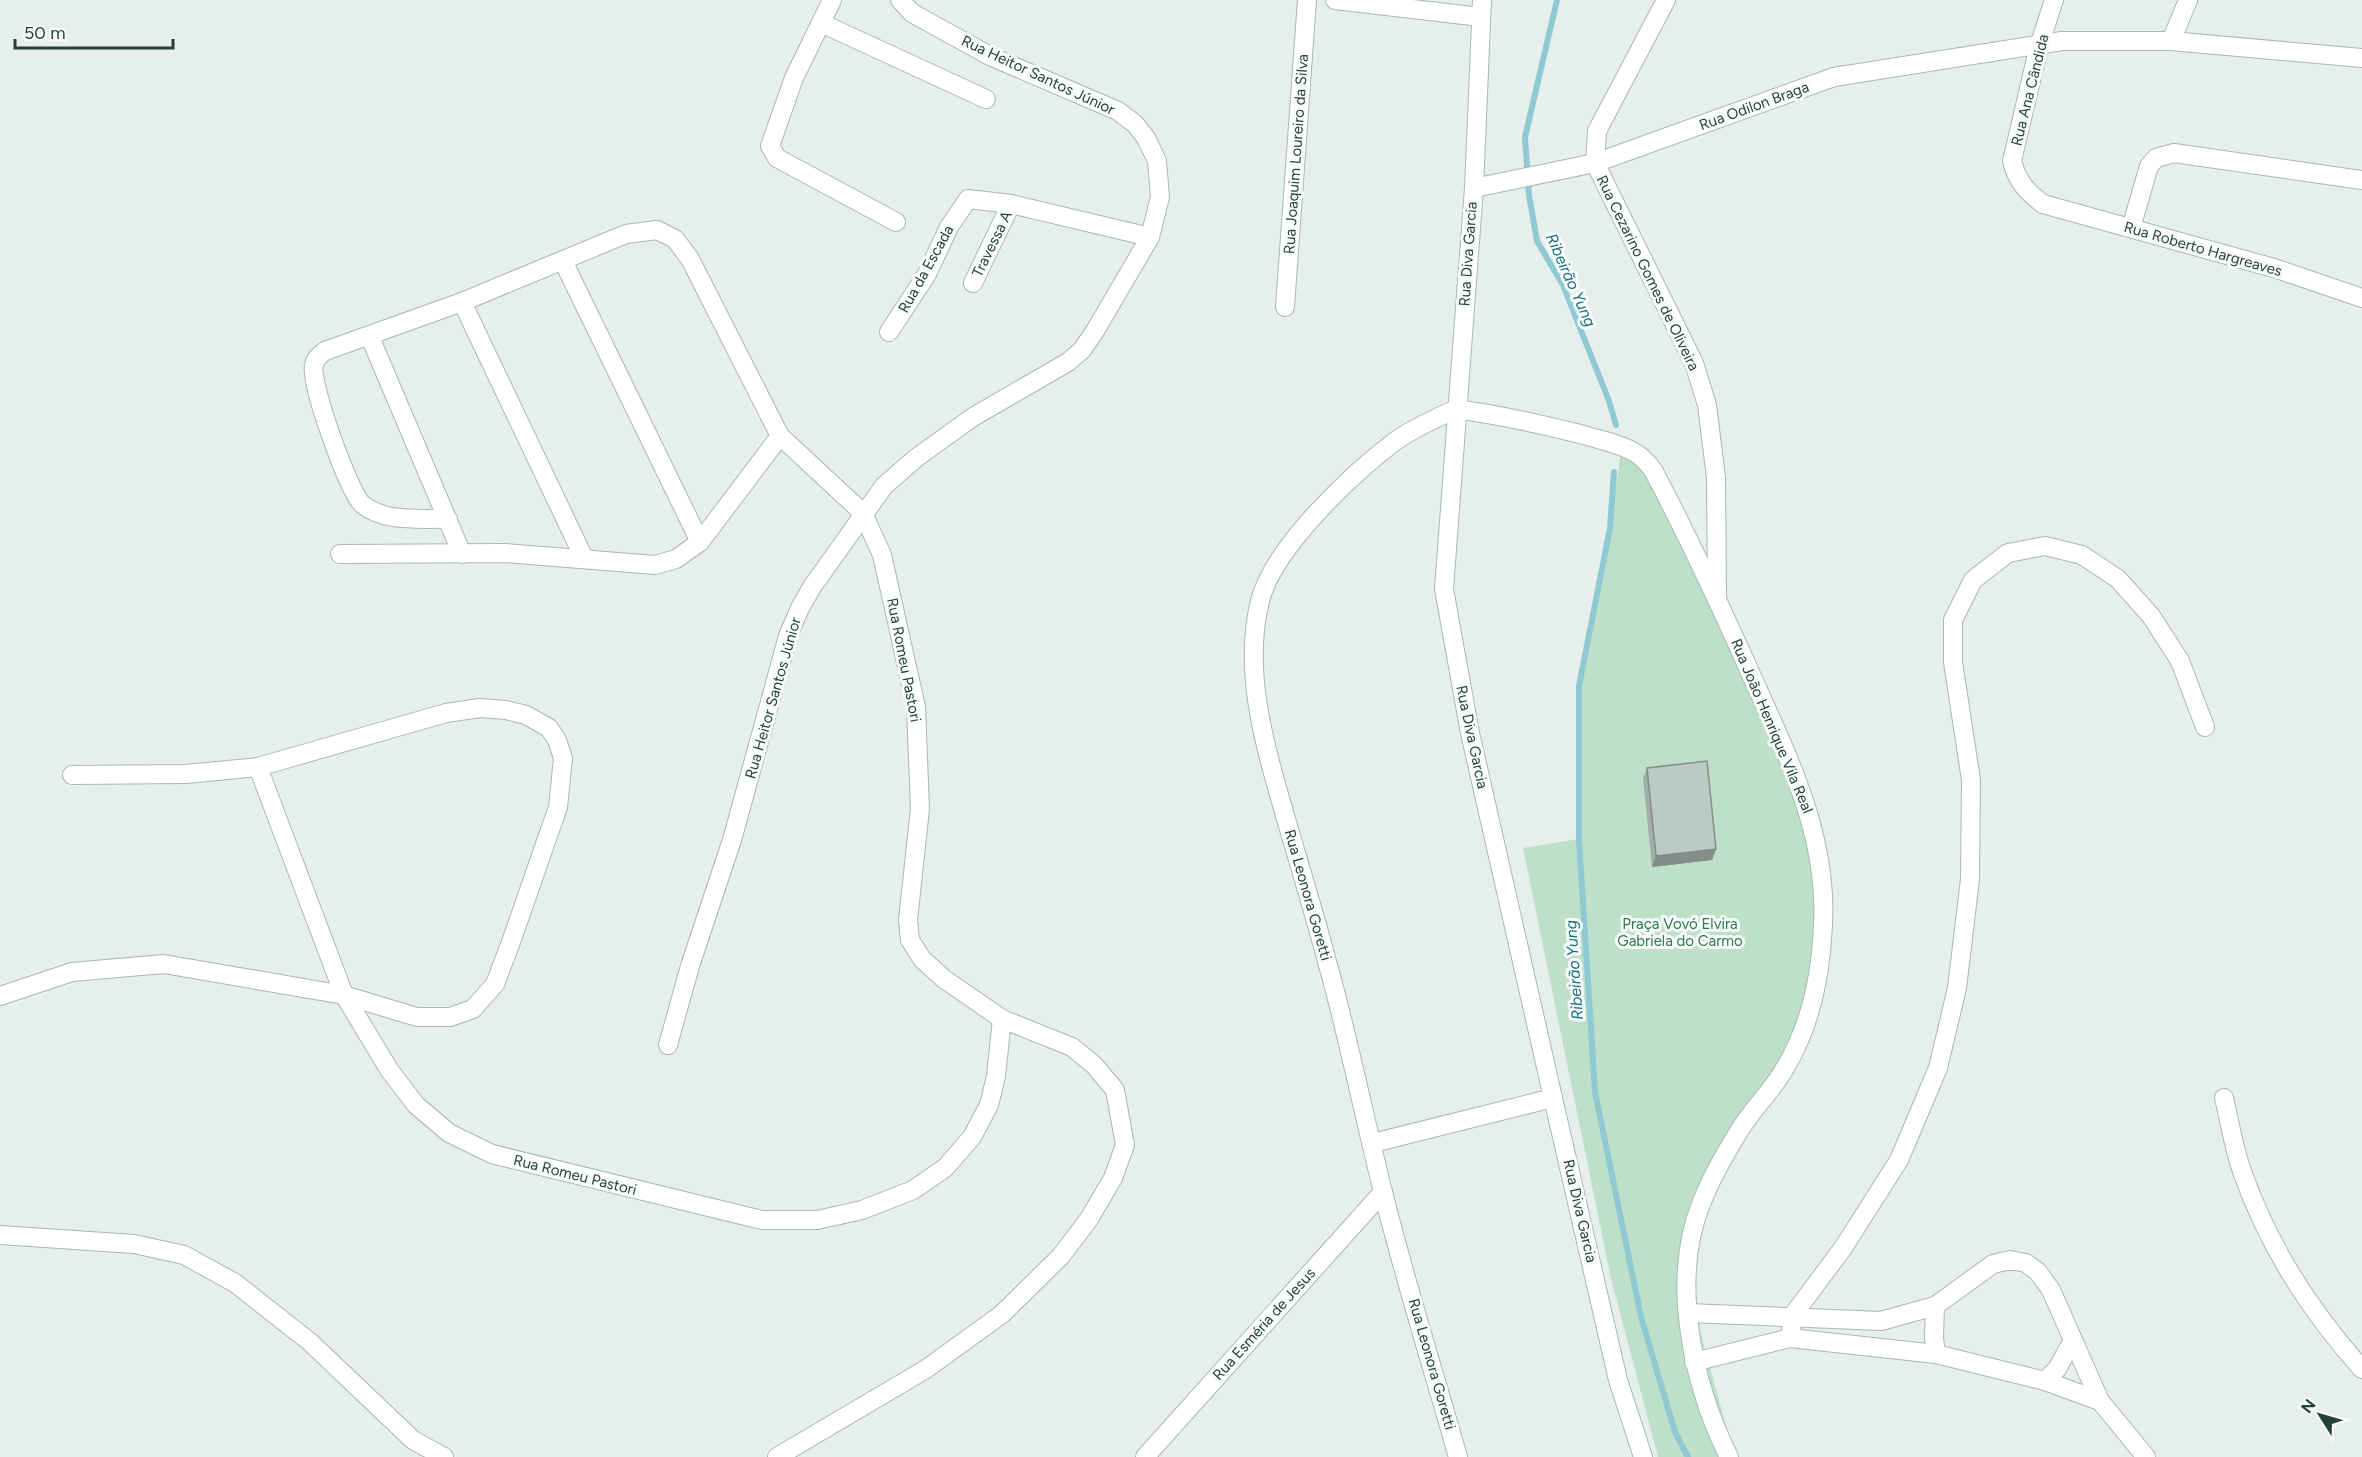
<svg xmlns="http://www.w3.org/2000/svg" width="2362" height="1457" viewBox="0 0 2362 1457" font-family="Figtree,sans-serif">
	<rect width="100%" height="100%" fill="#e6efeb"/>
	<polygon fill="#bfe0c8" points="1621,451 1642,471 1656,489 1794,783 1816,870 1813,983 1790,1040 1776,1067 1722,1144 1693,1262 1700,1331 1730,1440 1738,1457 1658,1457 1611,1279 1523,848 1579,839 1579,686 1610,528"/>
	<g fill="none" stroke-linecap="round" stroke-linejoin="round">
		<g stroke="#8ec9d4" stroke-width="6">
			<polyline points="1557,0 1525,137 1529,195 1537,241 1563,285 1609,401 1616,425"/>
			<polyline points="1614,472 1610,528 1579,686 1579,840 1595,1092 1641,1317 1675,1432 1688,1457"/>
		</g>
		<g stroke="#a8b8b2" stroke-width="20">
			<g id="street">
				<polyline points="832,0 794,78 770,146 777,158 896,222"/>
				<polyline points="1335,0 1481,17"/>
				<polyline points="1666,0 1597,131 1595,163 1694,363 1707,405 1716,478 1717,597"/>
				<path d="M 2054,0 L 2039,46 L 2012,161 C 2017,181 2026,191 2043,204 L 2274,268 L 2362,298"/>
				<polyline points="821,23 986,99"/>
				<polyline points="2171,41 2188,0"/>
				<polyline points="1474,188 1595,163 1834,77 2062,41 2171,41 2362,58"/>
				<polyline points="2131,228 2149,166 2156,158 2174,153 2362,180"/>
				<polyline points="563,261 700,542"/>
				<polyline points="973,283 1011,204"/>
				<polyline points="462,302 584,558"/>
				<polyline points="1285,307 1307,0"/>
				<polyline points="889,332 927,274 949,227 968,199 1011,204 1150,237"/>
				<polyline points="370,337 462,554"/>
				<path d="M 1456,409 C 1435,419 1413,428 1394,442 C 1351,475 1273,548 1260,601 C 1242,673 1266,749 1286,819 C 1300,867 1315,916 1328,965 C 1349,1040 1364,1117 1383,1192 C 1405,1281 1433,1369 1458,1457"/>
				<path d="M 448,519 C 421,518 384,523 362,504 C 349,492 309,382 314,365 C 315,359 320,355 325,351 L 462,302 L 626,234 L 657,230 L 675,239 L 690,259 L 780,436 L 863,513 L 882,555 L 916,707 L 920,809 L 908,920 L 910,940 L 922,959 L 944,979 L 1002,1019 L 1072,1047 L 1094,1065 L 1115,1090 L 1125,1145 L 1113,1178 L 1089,1219 L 1061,1256 L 1002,1314 L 926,1369 L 777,1457"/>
				<polyline points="340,554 505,553 655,565 676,559 700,542 780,436"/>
				<polyline points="258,767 344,995 390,1071 416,1105 449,1133 492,1154 762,1220 817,1220 862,1210 913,1190 945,1168 972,1137 989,1105 996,1076 1002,1019"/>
				<polyline points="0,996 72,972 164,964 344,995 417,1017 450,1017 473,1009 495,984 511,942 558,807 563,758 557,740 549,728 526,715 506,710 480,708 446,713 258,767 186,774 72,775"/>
				<polyline points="668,1045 690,966 732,840 788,636 800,608 812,587 884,486 916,458 973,417 1068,362 1082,350 1095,331 1150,237 1160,197 1157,161 1146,138 1135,124 1118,111 990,56 912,13 900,0"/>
				<path d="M 2224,1098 C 2230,1123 2234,1150 2243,1174 C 2269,1247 2311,1312 2362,1369"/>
				<polyline points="1373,1143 1553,1098"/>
				<polyline points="0,1235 134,1244 184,1255 235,1283 310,1342 413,1440 444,1457"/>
				<polyline points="1935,1306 1934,1338 1936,1354"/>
				<polyline points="1688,1313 1881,1321 1935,1306 1993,1264 2010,1260 2026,1263 2038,1272 2051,1290 2100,1401 2146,1457"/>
				<polyline points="1790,1338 1793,1315 1843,1248 1899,1160 1938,1068 1957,988 1970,879 1971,780 1953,662 1953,620 1973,580 2008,553 2045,546 2082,555 2118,579 2151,616 2180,661 2205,727"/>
				<polyline points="1694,1362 1790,1338 1936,1354 2045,1381 2100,1401"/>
				<polyline points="2045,1381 2057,1369 2073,1340"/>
				<polyline points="1145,1457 1383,1192"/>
			</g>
		</g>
		<g stroke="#a4bbb3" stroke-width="20">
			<g id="secondary">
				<polyline points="1482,0 1474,188 1444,589 1470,733 1553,1098 1618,1380 1643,1457"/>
				<path d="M 1456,409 C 1499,415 1541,424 1584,435 C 1600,440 1617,443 1632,451 C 1641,455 1647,462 1653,470 C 1688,536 1719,603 1750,672 C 1786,753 1828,833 1823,925 C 1821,974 1811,1025 1785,1068 C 1773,1090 1754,1107 1741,1128 C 1726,1152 1711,1178 1701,1204 C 1670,1281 1693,1385 1729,1457"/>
			</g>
		</g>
		<use href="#street" stroke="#fff" stroke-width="18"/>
		<use href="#secondary" stroke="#fff" stroke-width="18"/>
	</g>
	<polygon fill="#a1aea9" points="1647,768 1716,849 1712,860 1652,867 1643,778"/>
	<polygon fill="#838d89" points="1716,849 1712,860 1652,867 1656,856"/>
	<polygon fill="#bbcac4" stroke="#838d89" stroke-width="1.5" points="1707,761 1716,849 1656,856 1647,768"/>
	<g text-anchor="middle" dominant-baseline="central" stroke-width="6" stroke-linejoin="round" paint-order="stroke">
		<g font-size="15" fill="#24423a" stroke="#f7fbf9">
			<text transform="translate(1038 75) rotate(25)">Rua Heitor Santos Júnior</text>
			<text transform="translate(2030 90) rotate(-76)">Rua Ana Cândida</text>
			<text transform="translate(1754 106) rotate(-20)">Rua Odilon Braga</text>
			<text transform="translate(1296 154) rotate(-86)">Rua Joaquim Loureiro da Silva</text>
			<text transform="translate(992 244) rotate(-64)">Travessa A</text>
			<text transform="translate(2203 249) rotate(16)">Rua Roberto Hargreaves</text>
			<text transform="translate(1468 254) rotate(-86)">Rua Diva Garcia</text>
			<text transform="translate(926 269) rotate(-61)">Rua da Escada</text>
			<text transform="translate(1648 273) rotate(64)">Rua Cezarino Gomes de Oliveira</text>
			<text transform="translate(904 660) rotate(79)">Rua Romeu Pastori</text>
			<text transform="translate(773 698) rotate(-74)">Rua Heitor Santos Júnior</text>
			<text transform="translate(1772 726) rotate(67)">Rua João Henrique Vila Real</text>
			<text transform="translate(1472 737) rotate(78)">Rua Diva Garcia</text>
			<text transform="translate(1308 895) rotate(74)">Rua Leonora Goretti</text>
			<text transform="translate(575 1175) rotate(14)">Rua Romeu Pastori</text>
			<text transform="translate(1580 1211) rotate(77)">Rua Diva Garcia</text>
			<text transform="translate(1264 1324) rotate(-48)">Rua Esméria de Jesus</text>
			<text transform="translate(1432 1364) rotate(74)">Rua Leonora Goretti</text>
		</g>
		<g font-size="15" fill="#2d7a4b" stroke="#f7fbf9">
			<text x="1680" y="924">Praça Vovó Elvira<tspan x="1680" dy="17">Gabriela do Carmo</tspan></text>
		</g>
		<g font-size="16" font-style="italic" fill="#1c6f80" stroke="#f7fbf9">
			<text transform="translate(1571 280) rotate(66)">Ribeirão Yung</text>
			<text transform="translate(1574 970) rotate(-94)">Ribeirão Yung</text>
		</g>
	</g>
	<g transform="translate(2320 1415) rotate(307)" stroke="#f7fbf9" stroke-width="4.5" paint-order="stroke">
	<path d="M0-4.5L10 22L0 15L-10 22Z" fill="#24423a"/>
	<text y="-9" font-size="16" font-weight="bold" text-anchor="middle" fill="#24423a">N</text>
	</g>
	<path d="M15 39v9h158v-9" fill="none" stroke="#24423a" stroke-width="3"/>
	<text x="24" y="39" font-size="18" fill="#24423a" stroke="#f7fbf9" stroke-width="4.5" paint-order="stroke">50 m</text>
</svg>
